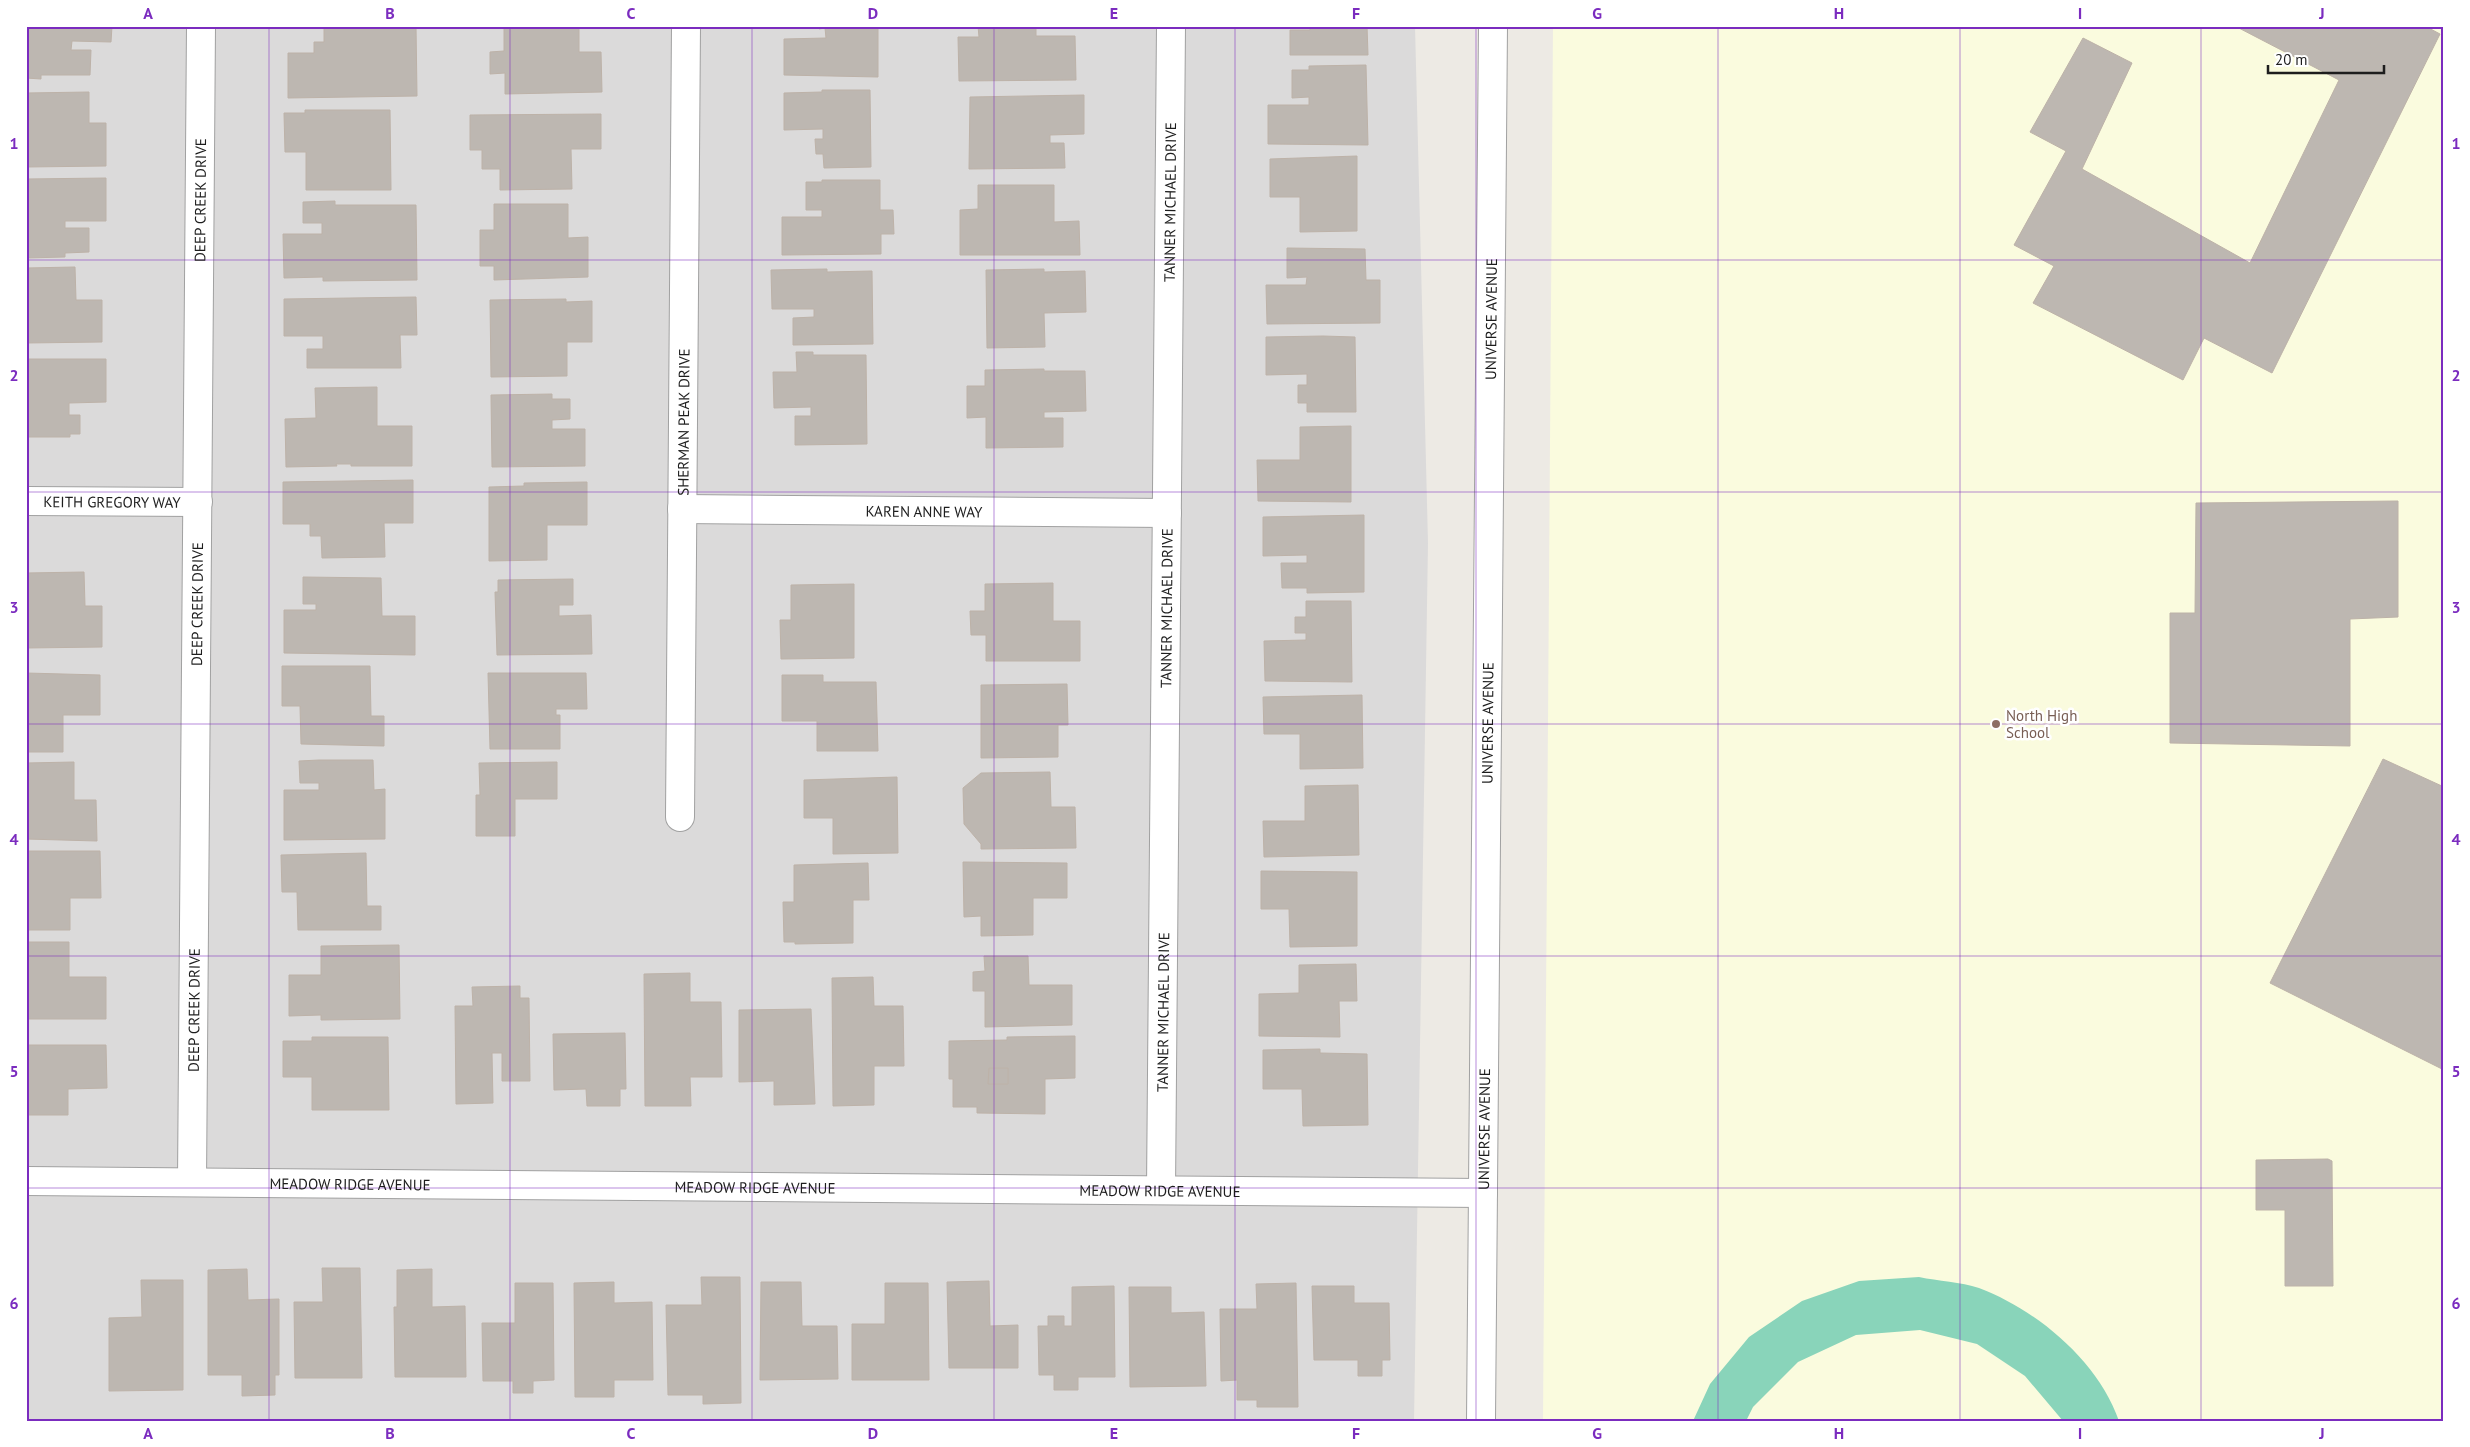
<svg xmlns="http://www.w3.org/2000/svg" width="2470" height="1447" viewBox="0 0 2470 1447" font-family="'PT Sans',sans-serif">
	<rect width="100%" height="100%" fill="#edeae4"/>
	<polygon fill="#dbdada" points="26,26 1415,26 1428,543 1414,1421 26,1421"/>
	<polygon fill="#fafbde" points="1553,26 2444,26 2444,1421 1543,1421"/>
	<path fill="#89d4ba" d="M 1919,1277 C 1938,1281 1961,1282 1979,1288 C 2037,1310 2098,1361 2119,1421 L 2063,1421 L 2025,1376 L 1977,1344 L 1920,1330 L 1856,1335 L 1798,1362 L 1753,1407 L 1746,1421 L 1693,1421 L 1710,1384 L 1749,1337 L 1802,1301 L 1859,1281 Z"/>
	<g fill="#bdb7b1" stroke="#bdb2a8">
		<polygon points="26,26 112,26 111,42 72,41 71,50 91,50 90,75 41,75 41,79 26,78"/>
		<polygon points="324,26 416,26 417,96 288,98 288,53 314,53 314,42 324,42"/>
		<polygon points="504,26 579,26 579,52 601,52 602,92 505,94 505,73 490,74 490,52 504,51"/>
		<polygon points="819,26 878,26 878,77 784,75 784,39 826,38 825,28 819,29"/>
		<polygon points="978,26 1036,26 1036,36 1075,36 1076,80 959,81 958,37 979,37"/>
		<polygon points="1310,26 1367,26 1368,55 1290,55 1290,30 1310,30"/>
		<polygon points="2235,26 2425,26 2440,34 2272,373 2204,338 2183,380 2033,303 2054,266 2014,245 2066,151 2030,132 2083,38 2132,63 2082,169 2250,263 2339,80"/>
		<polygon points="1366,65 1368,145 1268,144 1268,105 1309,105 1309,97 1292,98 1292,70 1309,70 1309,66"/>
		<polygon points="822,90 870,90 871,167 824,168 823,154 816,154 815,139 823,139 823,129 784,130 784,93 822,92"/>
		<polygon points="89,92 89,123 106,123 106,166 26,167 26,93"/>
		<polygon points="1084,95 1084,134 1050,135 1050,143 1064,143 1065,168 969,169 970,97"/>
		<polygon points="305,110 390,110 391,190 306,190 306,152 285,152 284,113 305,113"/>
		<polygon points="601,114 601,149 571,149 572,189 500,190 500,169 482,169 482,150 470,150 470,115"/>
		<polygon points="1357,156 1357,231 1300,232 1300,197 1270,197 1270,159"/>
		<polygon points="106,178 106,221 65,221 65,228 89,228 89,252 65,253 65,257 26,258 26,179"/>
		<polygon points="822,180 880,180 880,210 893,210 894,234 881,234 881,254 782,255 782,217 822,217 822,210 806,210 806,182 822,182"/>
		<polygon points="978,185 1054,185 1054,222 1079,221 1080,255 960,255 960,210 978,209"/>
		<polygon points="335,201 335,205 416,205 417,280 323,281 323,277 284,278 283,234 322,234 322,223 303,223 303,202"/>
		<polygon points="494,204 568,204 568,238 588,237 588,277 494,280 494,266 480,266 480,230 494,230"/>
		<polygon points="1287,248 1365,249 1366,280 1380,280 1380,323 1267,324 1266,285 1306,285 1307,277 1287,278"/>
		<polygon points="75,267 76,300 102,300 102,342 26,343 26,268"/>
		<polygon points="827,269 827,272 872,271 873,344 793,345 793,318 814,317 814,309 772,309 771,270"/>
		<polygon points="1044,269 1044,272 1085,271 1086,312 1044,313 1045,347 987,348 986,270"/>
		<polygon points="416,297 417,335 400,335 401,368 307,368 307,349 323,349 323,336 284,336 284,299"/>
		<polygon points="566,299 566,302 592,301 592,342 567,342 567,376 491,377 490,300"/>
		<polygon points="1323,336 1355,337 1356,412 1307,412 1307,403 1298,403 1298,385 1307,385 1307,374 1266,375 1266,337"/>
		<polygon points="796,352 813,352 813,355 866,355 867,444 795,445 795,416 811,416 811,407 774,408 773,372 797,372"/>
		<polygon points="26,359 106,359 106,402 69,403 69,415 80,415 80,434 70,434 70,437 26,437"/>
		<polygon points="1044,369 1044,371 1085,371 1086,411 1044,412 1044,418 1063,418 1063,447 986,448 986,417 967,418 967,386 985,386 985,370"/>
		<polygon points="377,387 377,426 412,426 412,466 351,466 351,464 336,464 337,466 286,467 285,419 316,418 315,388"/>
		<polygon points="552,394 552,399 570,399 570,419 552,420 552,429 585,429 585,466 492,467 491,395"/>
		<polygon points="1351,426 1351,502 1258,501 1257,460 1300,460 1300,427"/>
		<polygon points="413,480 413,523 384,523 385,557 322,558 321,536 310,536 310,524 283,524 283,482"/>
		<polygon points="587,482 587,525 547,525 547,560 489,561 489,487 524,486 524,483"/>
		<polygon points="2398,501 2398,617 2350,619 2350,746 2170,743 2170,613 2195,613 2196,503"/>
		<polygon points="1364,515 1364,592 1307,593 1307,588 1282,588 1281,563 1307,563 1307,555 1263,556 1263,517"/>
		<polygon points="84,572 85,606 102,606 102,647 26,648 26,573"/>
		<polygon points="303,577 381,578 382,616 415,616 415,655 284,653 284,610 316,610 316,604 303,604"/>
		<polygon points="573,579 573,605 559,605 559,616 591,615 592,654 497,655 495,592 498,592 498,580"/>
		<polygon points="1053,583 1053,621 1080,621 1080,661 986,661 986,635 971,635 970,611 985,611 985,584"/>
		<polygon points="854,584 854,658 781,659 780,620 791,620 791,585"/>
		<polygon points="1306,601 1351,601 1352,682 1265,681 1264,641 1306,640 1306,633 1295,633 1295,617 1306,617"/>
		<polygon points="282,666 370,666 371,716 384,716 384,746 301,744 300,706 282,706"/>
		<polygon points="26,673 100,675 100,715 63,715 63,752 26,752"/>
		<polygon points="488,673 586,673 587,709 556,709 556,715 560,715 560,749 490,749"/>
		<polygon points="782,675 823,675 823,682 876,682 878,751 817,751 817,721 782,721"/>
		<polygon points="1067,684 1068,725 1058,725 1058,757 981,758 981,685"/>
		<polygon points="1362,695 1363,768 1300,769 1300,734 1264,734 1263,697"/>
		<polygon points="2383,759 2444,787 2444,1070 2270,983"/>
		<polygon points="319,760 373,760 374,790 385,789 385,839 284,840 284,790 319,790 319,783 300,783 299,761"/>
		<polygon points="74,762 74,800 96,800 97,841 26,839 26,763"/>
		<polygon points="557,762 557,799 515,799 515,836 476,836 476,795 480,795 479,763"/>
		<polygon points="1050,772 1051,807 1075,807 1076,848 981,849 981,844 964,824 963,788 981,773"/>
		<polygon points="897,777 898,853 833,854 833,818 804,818 804,780"/>
		<polygon points="1358,785 1359,855 1264,857 1263,821 1305,821 1305,786"/>
		<polygon points="26,851 100,851 101,898 70,898 70,930 26,930"/>
		<polygon points="366,853 367,906 381,906 381,930 298,930 297,892 282,892 281,855"/>
		<polygon points="963,862 1067,863 1067,898 1033,898 1033,935 981,936 981,916 964,917"/>
		<polygon points="868,863 869,900 853,900 853,943 795,944 795,942 784,942 783,902 794,902 794,865"/>
		<polygon points="1261,871 1357,872 1357,946 1290,947 1289,909 1261,909"/>
		<polygon points="26,942 69,942 69,977 106,977 106,1019 26,1019"/>
		<polygon points="399,945 400,1019 321,1020 321,1015 289,1016 289,975 321,975 321,946"/>
		<polygon points="984,956 1028,956 1029,985 1072,985 1072,1025 985,1027 985,991 973,991 973,972 985,971"/>
		<polygon points="1356,964 1357,1001 1339,1001 1340,1037 1259,1036 1259,994 1299,993 1299,965"/>
		<polygon points="690,973 690,1002 721,1002 722,1077 690,1077 691,1106 645,1106 644,974"/>
		<polygon points="873,977 874,1006 903,1006 904,1066 874,1066 874,1105 833,1106 832,978"/>
		<polygon points="520,986 520,998 529,998 530,1081 502,1081 502,1053 492,1053 493,1103 456,1104 455,1006 473,1006 472,987"/>
		<polygon points="811,1009 815,1104 774,1105 774,1081 739,1082 739,1010"/>
		<polygon points="625,1033 626,1089 620,1089 620,1106 587,1106 586,1089 554,1090 553,1034"/>
		<polygon points="1075,1036 1075,1078 1045,1079 1045,1114 977,1113 977,1107 953,1107 953,1079 949,1079 949,1041 1007,1040 1007,1037"/>
		<polygon points="312,1037 388,1037 389,1110 312,1110 312,1077 283,1077 283,1041 312,1041"/>
		<polygon points="26,1045 106,1045 107,1088 68,1089 68,1115 26,1115"/>
		<polygon points="1320,1049 1320,1053 1367,1054 1368,1125 1303,1126 1302,1089 1263,1089 1263,1050"/>
		<polygon points="989,1068 1008,1068 1008,1084 988,1084"/>
		<polygon points="2328,1159 2332,1161 2333,1286 2285,1286 2285,1210 2256,1210 2256,1160"/>
		<polygon points="322,1268 360,1268 362,1378 295,1378 294,1302 323,1302"/>
		<polygon points="247,1269 248,1300 279,1299 279,1375 275,1375 275,1395 242,1396 242,1375 208,1375 208,1270"/>
		<polygon points="432,1269 432,1307 465,1306 466,1377 395,1377 394,1307 397,1307 397,1270"/>
		<polygon points="701,1277 740,1277 741,1403 703,1404 703,1395 668,1395 666,1305 702,1305"/>
		<polygon points="141,1280 183,1280 183,1390 109,1391 109,1318 142,1317"/>
		<polygon points="989,1281 990,1326 1018,1325 1018,1368 949,1368 947,1282"/>
		<polygon points="614,1282 614,1303 652,1302 653,1380 614,1380 614,1397 575,1397 574,1283"/>
		<polygon points="761,1282 801,1282 802,1326 837,1326 838,1379 760,1380"/>
		<polygon points="515,1283 553,1283 554,1380 533,1381 533,1393 513,1393 513,1381 483,1381 482,1323 515,1323"/>
		<polygon points="885,1283 928,1283 929,1380 852,1380 852,1324 885,1324"/>
		<polygon points="1296,1283 1298,1407 1257,1407 1257,1400 1237,1400 1237,1380 1221,1381 1220,1309 1257,1309 1256,1284"/>
		<polygon points="1114,1286 1115,1377 1078,1377 1078,1390 1054,1390 1054,1375 1039,1375 1038,1326 1048,1326 1048,1316 1064,1316 1064,1326 1072,1326 1072,1287"/>
		<polygon points="1312,1286 1354,1286 1354,1303 1389,1303 1390,1360 1382,1360 1382,1376 1358,1376 1358,1360 1314,1360"/>
		<polygon points="1129,1287 1171,1287 1171,1313 1204,1312 1206,1386 1130,1387"/>
	</g>
	<g fill="none" stroke-linecap="round" stroke-linejoin="round">
		<g stroke="#a1a1a1" stroke-width="30">
			<g id="minor">
				<path id="s1" d="M 26,501 L 198,502"/>
				<path id="s2" d="M 682,509 L 1167,513"/>
				<path id="s3" d="M 680,817 L 686,26"/>
				<path id="s4" d="M 26,1181 L 1483,1193"/>
				<path id="s5" d="M 192,1182 L 201,26"/>
				<path id="s6" d="M 1161,1190 L 1171,26"/>
			</g>
		</g>
		<g stroke="#a1a1a1" stroke-width="30">
			<g id="tertiary">
				<path id="s7" d="M 1481,1421 L 1493,26"/>
			</g>
		</g>
		<use href="#minor" stroke="#fff" stroke-width="28"/>
		<use href="#tertiary" stroke="#fff" stroke-width="28"/>
	</g>
	<path fill="none" stroke="#7b2cbf" stroke-width="1" stroke-opacity="0.55" d="M 269,26 L 269,1421M 510,26 L 510,1421M 752,26 L 752,1421M 994,26 L 994,1421M 1235,26 L 1235,1421M 1476,26 L 1476,1421M 1718,26 L 1718,1421M 1960,26 L 1960,1421M 2201,26 L 2201,1421M 26,260 L 2444,260M 26,492 L 2444,492M 26,724 L 2444,724M 26,956 L 2444,956M 26,1188 L 2444,1188"/>
	<circle fill="#8d6e63" stroke="#fff" stroke-width="2" cx="1996" cy="724" r="5"/>
	<g text-anchor="middle" dominant-baseline="central" stroke-width="5" stroke-linejoin="round" paint-order="stroke">
		<g font-size="15" fill="#1d1d1d" stroke="#fff">
			<text stroke="none"><textPath href="#s5" startOffset="982">DEEP CREEK DRIVE</textPath></text>
			<text stroke="none"><textPath href="#s6" startOffset="988">TANNER MICHAEL DRIVE</textPath></text>
			<text stroke="none"><textPath href="#s7" startOffset="1102">UNIVERSE AVENUE</textPath></text>
			<text stroke="none"><textPath href="#s3" startOffset="395">SHERMAN PEAK DRIVE</textPath></text>
			<text stroke="none"><textPath href="#s1" startOffset="86">KEITH GREGORY WAY</textPath></text>
			<text stroke="none"><textPath href="#s2" startOffset="242">KAREN ANNE WAY</textPath></text>
			<text stroke="none"><textPath href="#s5" startOffset="578">DEEP CREEK DRIVE</textPath></text>
			<text stroke="none"><textPath href="#s6" startOffset="582">TANNER MICHAEL DRIVE</textPath></text>
			<text stroke="none"><textPath href="#s7" startOffset="698">UNIVERSE AVENUE</textPath></text>
			<text stroke="none"><textPath href="#s5" startOffset="172">DEEP CREEK DRIVE</textPath></text>
			<text stroke="none"><textPath href="#s6" startOffset="178">TANNER MICHAEL DRIVE</textPath></text>
			<text stroke="none"><textPath href="#s7" startOffset="292">UNIVERSE AVENUE</textPath></text>
			<text stroke="none"><textPath href="#s4" startOffset="324">MEADOW RIDGE AVENUE</textPath></text>
			<text stroke="none"><textPath href="#s4" startOffset="729">MEADOW RIDGE AVENUE</textPath></text>
			<text stroke="none"><textPath href="#s4" startOffset="1134">MEADOW RIDGE AVENUE</textPath></text>
		</g>
		<g font-size="15" fill="#785e54" stroke="#fff" text-anchor="start">
			<text x="2006" y="715">North High<tspan x="2006" dy="17">School</tspan></text>
		</g>
	</g>
	<rect width="2470" height="1447" fill="none" stroke="#ffffff" stroke-width="55"/>
	<path d="M2268 65v8h116v-8" fill="none" stroke="#1d1d1d" stroke-width="2.5"/>
	<text x="2275" y="65" font-size="15" fill="#1d1d1d" stroke="#ffffff" stroke-width="4" paint-order="stroke">20 m</text>
	<rect x="28" y="28" width="2414" height="1392" fill="none" stroke="#7b2cbf" stroke-width="2"/>
	<g font-size="16" text-anchor="middle" font-weight="bold" fill="#7b2cbf">
		<text x="148" y="19">A</text>
		<text x="390" y="19">B</text>
		<text x="631" y="19">C</text>
		<text x="873" y="19">D</text>
		<text x="1114" y="19">E</text>
		<text x="1356" y="19">F</text>
		<text x="1597" y="19">G</text>
		<text x="1839" y="19">H</text>
		<text x="2080" y="19">I</text>
		<text x="2322" y="19">J</text>
		<text x="14" y="149">1</text>
		<text x="2456" y="149">1</text>
		<text x="14" y="381">2</text>
		<text x="2456" y="381">2</text>
		<text x="14" y="613">3</text>
		<text x="2456" y="613">3</text>
		<text x="14" y="845">4</text>
		<text x="2456" y="845">4</text>
		<text x="14" y="1077">5</text>
		<text x="2456" y="1077">5</text>
		<text x="14" y="1309">6</text>
		<text x="2456" y="1309">6</text>
		<text x="148" y="1439">A</text>
		<text x="390" y="1439">B</text>
		<text x="631" y="1439">C</text>
		<text x="873" y="1439">D</text>
		<text x="1114" y="1439">E</text>
		<text x="1356" y="1439">F</text>
		<text x="1597" y="1439">G</text>
		<text x="1839" y="1439">H</text>
		<text x="2080" y="1439">I</text>
		<text x="2322" y="1439">J</text>
	</g>
</svg>
